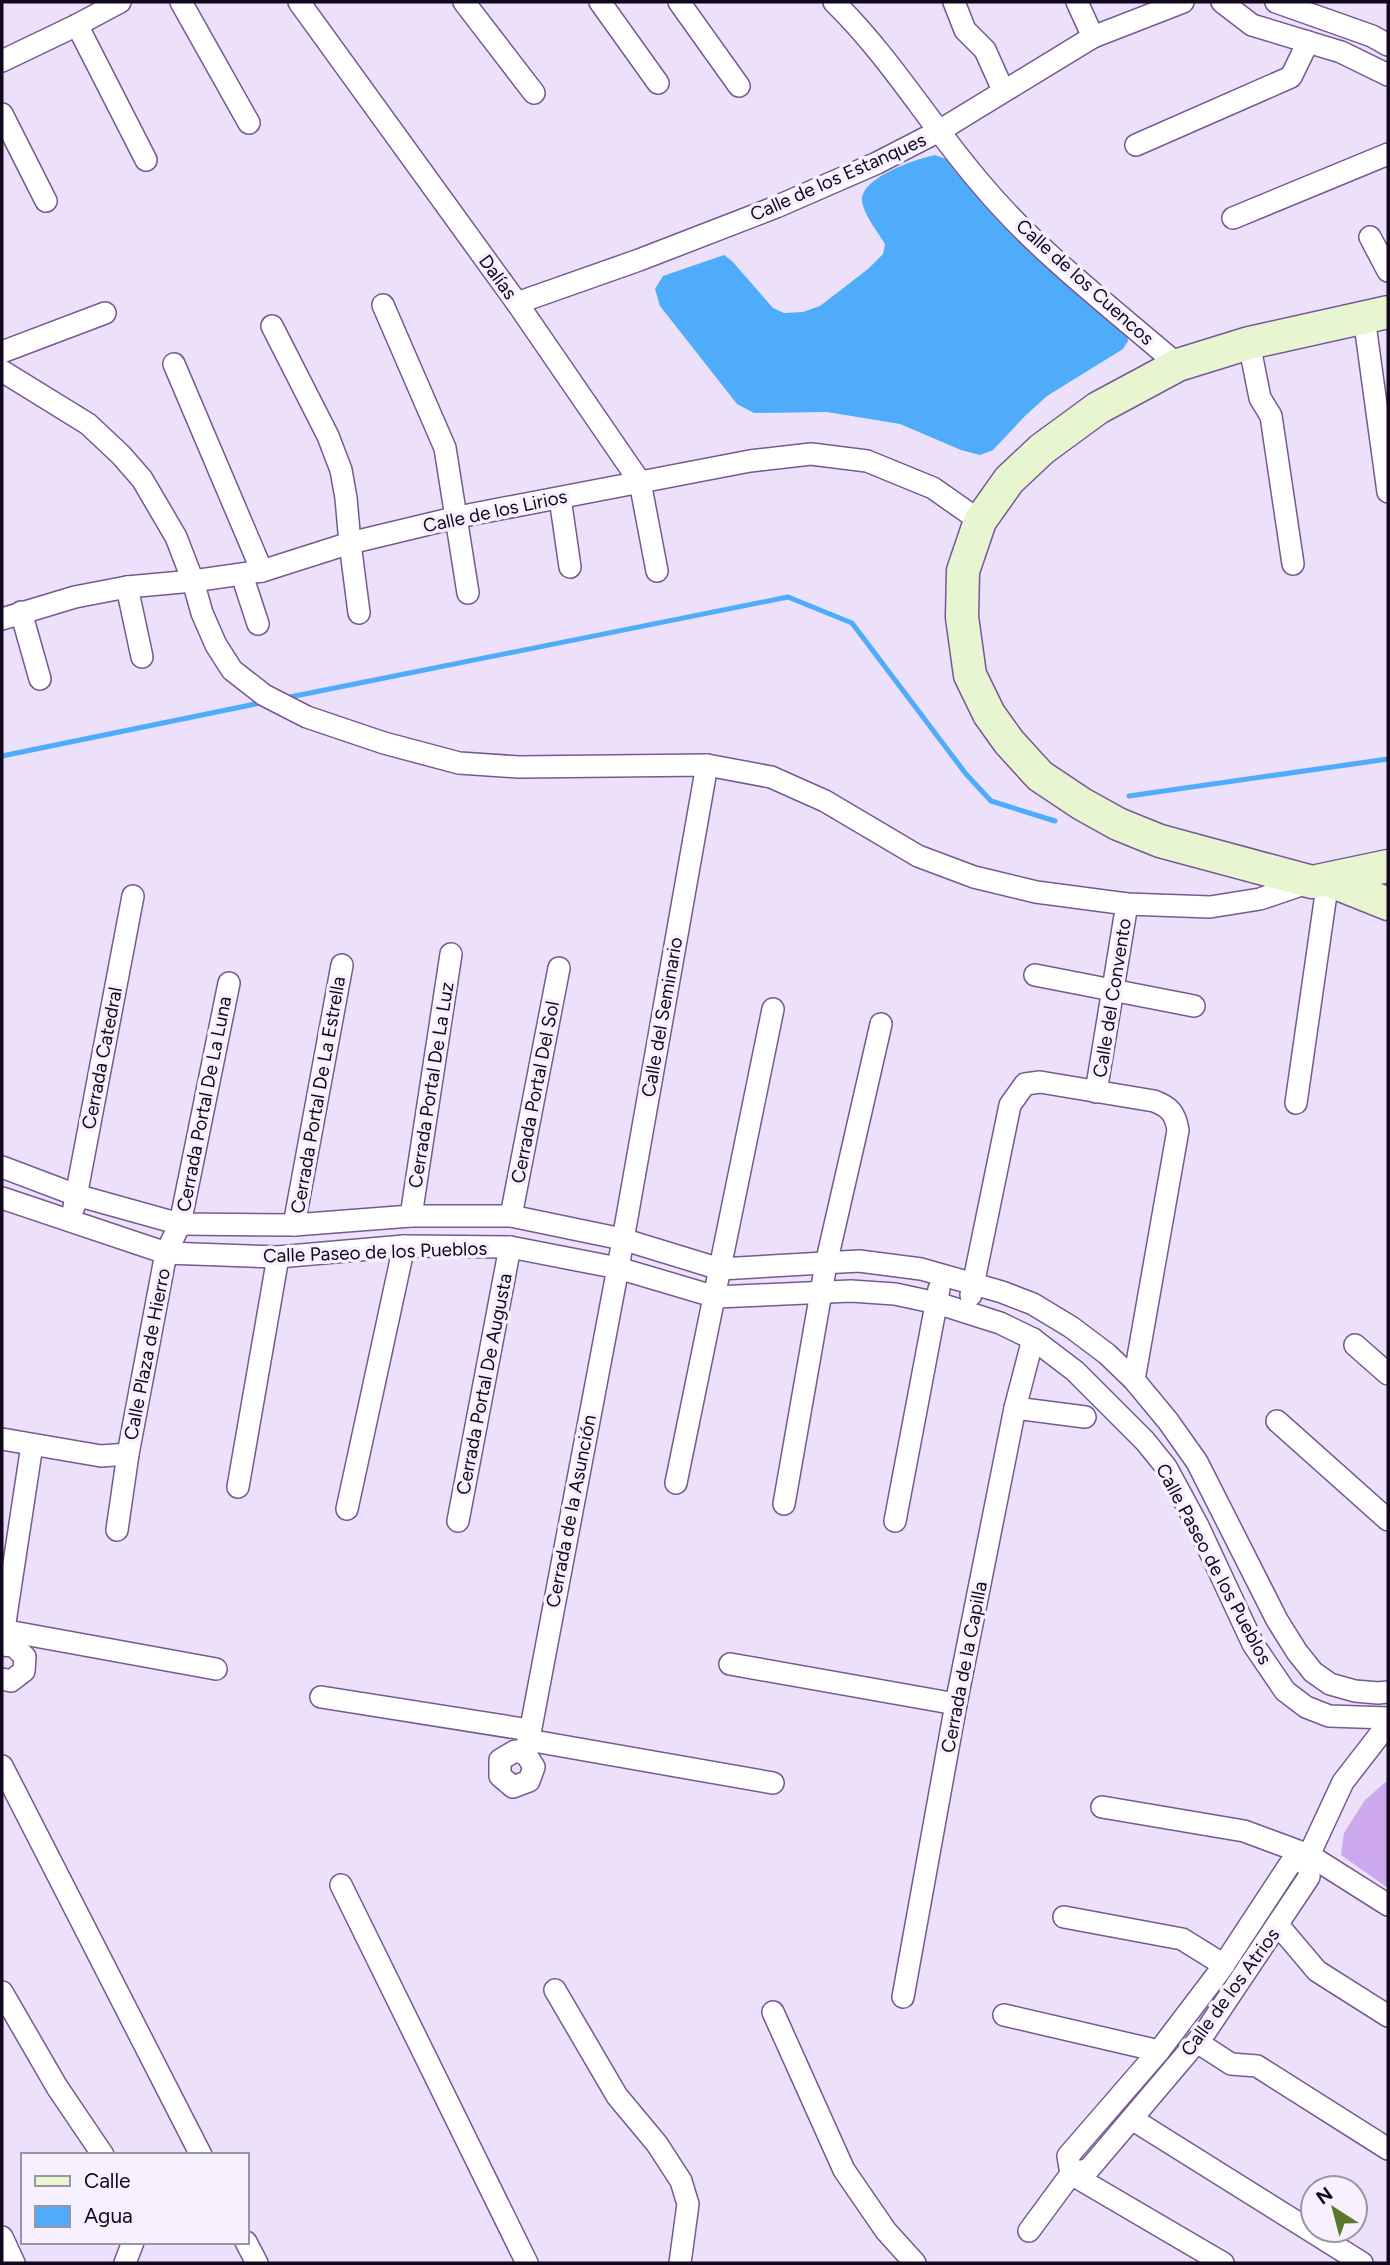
<svg xmlns="http://www.w3.org/2000/svg" width="1390" height="2265" viewBox="0 0 1390 2265" font-family="Figtree,sans-serif">
	<rect width="100%" height="100%" fill="#ede0fa"/>
	<polygon fill="#cca8ee" points="1388,1780 1388,1888 1341,1855 1344,1833 1365,1800"/>
	<path fill="#4facfb" d="M 935,155 L 952,161 L 1127,332 L 1128,341 L 1123,349 L 1047,396 L 1025,416 L 993,450 L 980,455 L 961,450 L 900,424 L 827,412 L 754,413 L 737,404 L 660,306 L 655,289 L 663,276 L 724,255 L 732,261 L 773,308 L 784,313 L 803,312 L 820,306 L 868,269 L 883,254 L 885,244 C 878,232 863,214 862,200 C 862,177 916,159 935,155 Z"/>
	<g fill="none" stroke-linecap="round" stroke-linejoin="round">
		<g stroke="#4facfb" stroke-width="5">
			<polyline points="285,698 788,597 852,623 966,774 991,801 1055,821"/>
			<polyline points="2,756 265,702"/>
			<polyline points="1129,796 1388,759"/>
		</g>
		<g stroke="#765992" stroke-width="24">
			<g id="street">
				<polyline points="181,2 249,123"/>
				<polyline points="299,2 517,303 640,482 657,571"/>
				<polyline points="464,2 534,93"/>
				<polyline points="600,2 658,83"/>
				<polyline points="679,2 739,86"/>
				<path d="M 834,2 C 891,58 930,125 982,185 C 1039,253 1111,307 1178,365"/>
				<polyline points="954,2 965,30 985,50 1003,90"/>
				<polyline points="1077,2 1093,37"/>
				<polyline points="1222,2 1252,25 1341,52 1388,75"/>
				<polyline points="1276,2 1372,36 1388,45"/>
				<polyline points="77,25 146,160"/>
				<polyline points="2,61 77,25 120,2"/>
				<polyline points="2,114 46,201"/>
				<polyline points="1136,145 1291,77 1308,42"/>
				<polyline points="1233,218 1388,154"/>
				<polyline points="1370,237 1388,271"/>
				<polyline points="517,303 639,260 776,207 877,163 939,131 1093,37 1183,2"/>
				<polyline points="383,305 445,448 468,593"/>
				<polyline points="1364,317 1388,492"/>
				<polyline points="272,326 328,436 341,470 346,498 350,543 359,613"/>
				<polyline points="1249,343 1260,398 1271,416 1293,564"/>
				<polyline points="2,352 105,313"/>
				<polyline points="174,364 262,571"/>
				<polyline points="2,371 88,424 121,455 142,479 176,537 193,581 202,613 216,645 232,670 264,695 307,717 384,743 459,763 519,767 707,765 771,777 825,801 918,856 974,877 1036,892 1127,904 1210,907 1260,899 1310,882"/>
				<polyline points="560,498 570,567"/>
				<polyline points="242,575 258,624"/>
				<polyline points="127,587 142,657"/>
				<polyline points="21,612 40,679"/>
				<polyline points="2,619 75,597 127,587 193,581 262,571 350,543 458,517 750,461 811,454 867,461 933,488 980,521"/>
				<polyline points="1035,975 1194,1006"/>
				<polyline points="1096,1092 1127,904"/>
				<polyline points="1296,1103 1328,880"/>
				<polyline points="2,1167 76,1195 180,1224 294,1225 411,1216 511,1216 622,1239 720,1269 859,1261 921,1269 1002,1292 1033,1304 1071,1327 1107,1354 1134,1380 1168,1421 1197,1462 1277,1620 1297,1652 1313,1672 1330,1684 1355,1691 1378,1693 1388,1692"/>
				<polyline points="2,1198 166,1253 278,1257 404,1246 510,1247 618,1268 716,1297 851,1291 895,1294 937,1303 1000,1323 1033,1339 1075,1371 1145,1441 1166,1467 1198,1526 1253,1644 1285,1691 1306,1707 1329,1716 1388,1718"/>
				<polyline points="74,1207 133,896"/>
				<polyline points="411,1216 451,954"/>
				<polyline points="511,1216 559,968"/>
				<polyline points="294,1225 342,965"/>
				<path d="M 971,1295 L 1010,1105 L 1025,1084 L 1040,1082 L 1154,1101 C 1170,1107 1175,1113 1178,1130 L 1134,1380"/>
				<polyline points="1355,1345 1388,1374"/>
				<polyline points="1015,1408 1085,1417"/>
				<polyline points="1277,1421 1388,1520"/>
				<polyline points="2,1439 101,1456 128,1454"/>
				<polyline points="676,1483 773,1009"/>
				<polyline points="238,1487 278,1257"/>
				<polyline points="784,1504 826,1264 881,1024"/>
				<polyline points="347,1509 404,1246"/>
				<polyline points="458,1521 510,1247"/>
				<polyline points="895,1521 939,1289"/>
				<polyline points="117,1530 128,1454 166,1253 180,1224 229,983"/>
				<polyline points="2,1630 216,1669"/>
				<polyline points="2,1642 32,1445"/>
				<polyline points="2,1645 14,1646 25,1657 24,1671 11,1681 2,1679"/>
				<polyline points="730,1664 956,1704"/>
				<polyline points="321,1697 529,1730"/>
				<polyline points="528,1740 773,1783"/>
				<polygon points="515,1751 526,1754 534,1767 529,1781 513,1787 500,1776 500,1760"/>
				<polyline points="526,1754 618,1268 707,765"/>
				<polyline points="2,1766 201,2155"/>
				<polyline points="1102,1807 1244,1831 1309,1855 1388,1905"/>
				<polyline points="341,1885 527,2263"/>
				<polyline points="1064,1917 1182,1939 1224,1965"/>
				<polyline points="1278,1925 1317,1971 1388,2016"/>
				<polyline points="555,1990 617,2096 657,2144 681,2181 688,2204 680,2263"/>
				<polyline points="2,1992 57,2087 103,2155"/>
				<polyline points="903,1997 956,1704 1015,1408 1033,1339"/>
				<polyline points="773,2012 844,2170 886,2231 915,2263"/>
				<polyline points="1004,2015 1159,2051"/>
				<polyline points="1197,2042 1231,2064 1257,2066 1388,2149"/>
				<polyline points="1132,2119 1362,2263"/>
				<polyline points="1071,2174 1068,2156 1159,2051 1219,1972 1290,1864 1309,1855"/>
				<polyline points="1071,2174 1223,2263"/>
				<polyline points="1029,2231 1071,2174 1089,2169 1206,2031 1309,1877 1309,1855 1343,1782 1388,1724"/>
				<polyline points="2,2237 14,2263"/>
				<polyline points="246,2242 257,2263"/>
				<polyline points="125,2263 133,2242"/>
			</g>
		</g>
		<g stroke="#765992" stroke-width="35">
			<g id="secondary">
				<polyline points="1388,312 1249,343 1178,365 1098,408 1042,449 1009,480 980,521 963,571 962,617 970,675 989,714 1009,742 1040,776 1082,804 1118,824 1160,841 1312,882 1388,866"/>
				<polyline points="1328,880 1388,904"/>
			</g>
		</g>
		<use href="#street" stroke="#fff" stroke-width="21"/>
		<use href="#secondary" stroke="#e7f5d1" stroke-width="32"/>
	</g>
	<g text-anchor="middle" dominant-baseline="central" stroke-width="7" stroke-linejoin="round" paint-order="stroke">
		<g font-size="19" fill="#13071d" stroke="#f7f0fe">
			<text transform="translate(838 177) rotate(-24)">Calle de los Estanques</text>
			<text transform="translate(498 277) rotate(54)">Dalías</text>
			<text transform="translate(1085 282) rotate(42)">Calle de los Cuencos</text>
			<text transform="translate(495 511) rotate(-12)">Calle de los Lirios</text>
			<text transform="translate(1112 998) rotate(-81)">Calle del Convento</text>
			<text transform="translate(662 1017) rotate(-80)">Calle del Seminario</text>
			<text transform="translate(102 1058) rotate(-79)">Cerrada Catedral</text>
			<text transform="translate(431 1085) rotate(-81)">Cerrada Portal De La Luz</text>
			<text transform="translate(535 1092) rotate(-79)">Cerrada Portal Del Sol</text>
			<text transform="translate(318 1095) rotate(-80)">Cerrada Portal De La Estrella</text>
			<text transform="translate(204 1104) rotate(-79)">Cerrada Portal De La Luna</text>
			<text transform="translate(375 1252) rotate(-2)">Calle Paseo de los Pueblos</text>
			<text transform="translate(147 1354) rotate(-79)">Calle Plaza de Hierro</text>
			<text transform="translate(484 1384) rotate(-79)">Cerrada Portal De Augusta</text>
			<text transform="translate(571 1511) rotate(-79)">Cerrada de la Asunción</text>
			<text transform="translate(1214 1564) rotate(62)">Calle Paseo de los Pueblos</text>
			<text transform="translate(964 1667) rotate(-79)">Cerrada de la Capilla</text>
			<text transform="translate(1230 1992) rotate(-54)">Calle de los Atrios</text>
		</g>
	</g>
	<rect width="1390" height="2265" fill="none" stroke="#13071d" stroke-width="7"/>
	<rect x="21" y="2153" width="228" height="91" fill="#f7f0fe" stroke="#9c93a4" stroke-width="2"/>
	<rect x="35" y="2176" width="35" height="10" fill="#e7f5d1" stroke="#9c93a4" stroke-width="2"/>
	<text x="84" y="2188" font-size="21" fill="#13071d">Calle</text>
	<rect x="35" y="2206" width="35" height="21" fill="#4facfb" stroke="#9c93a4" stroke-width="2"/>
	<text x="84" y="2223" font-size="21" fill="#13071d">Agua</text>
	<g transform="translate(1334 2209) rotate(324)"><circle r="33" fill="#f7f0fe" stroke="#9c93a4" stroke-width="2"/>
	<path d="M0-5L12 26L0 18L-12 26Z" fill="#5a772c"/>
	<text y="-10" font-size="19" font-weight="bold" text-anchor="middle" fill="#13071d">N</text>
	</g>
</svg>
